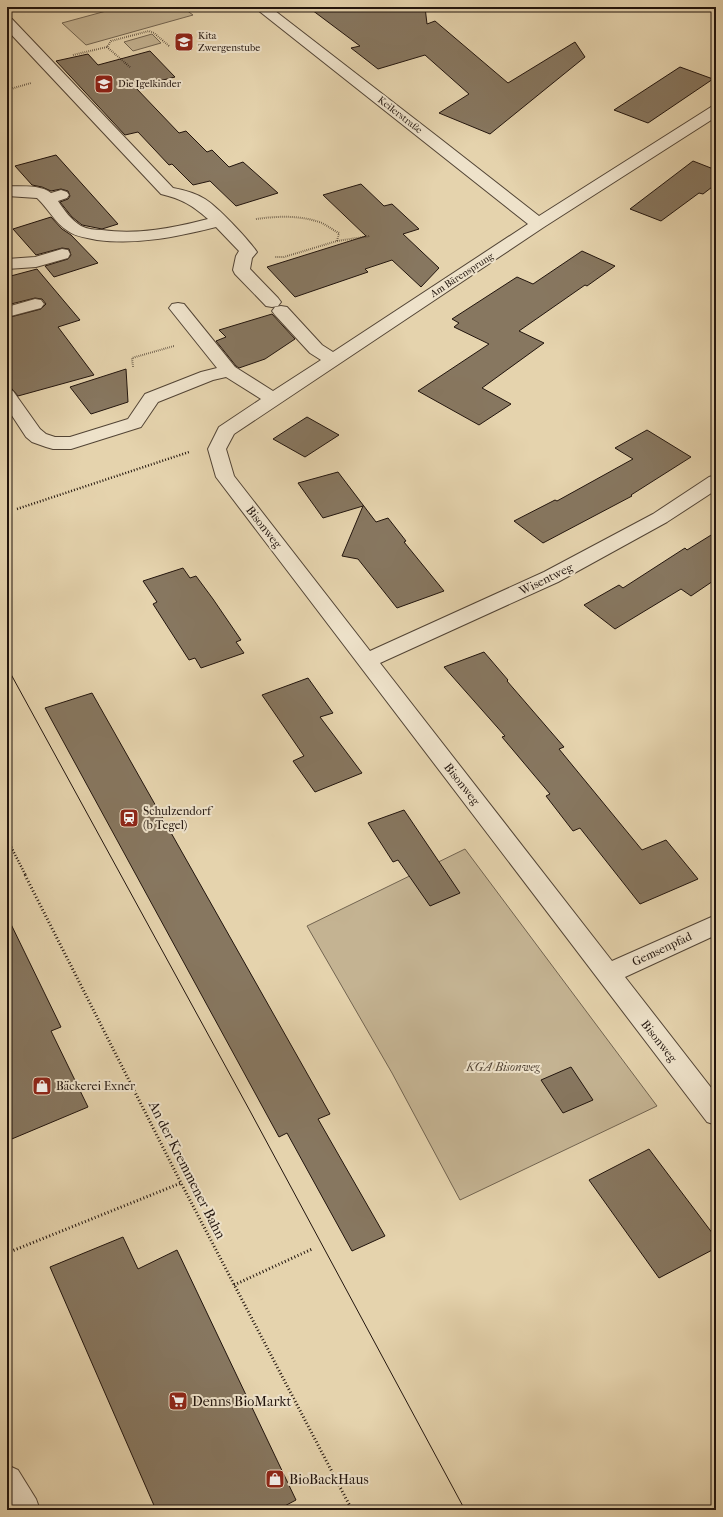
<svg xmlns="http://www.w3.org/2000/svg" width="723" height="1517" viewBox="0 0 723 1517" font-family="'IM FELL French Canon',serif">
	<rect width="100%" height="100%" fill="#e5d3ad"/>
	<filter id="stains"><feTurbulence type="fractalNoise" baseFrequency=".005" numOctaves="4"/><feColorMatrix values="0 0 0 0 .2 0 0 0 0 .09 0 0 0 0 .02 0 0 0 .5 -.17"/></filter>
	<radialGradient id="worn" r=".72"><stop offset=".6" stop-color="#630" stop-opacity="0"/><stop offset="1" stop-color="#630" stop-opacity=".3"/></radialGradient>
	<g fill="#c4b392" stroke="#726450">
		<polygon points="121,7 182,7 193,15 86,45 62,23"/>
		<polygon points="152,34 161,43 133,51 124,42"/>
		<polygon points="465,849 657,1106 460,1200 392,1073 307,926"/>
	</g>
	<g fill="#877760" stroke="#21140d">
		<polygon points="308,7 425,7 427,24 435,21 508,83 575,42 585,57 490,134 439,113 469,94 425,55 378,69 351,48 360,46"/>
		<polygon points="150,51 175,77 135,87 179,133 186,131 207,152 212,150 229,167 243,162 278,193 236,206 210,181 193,185 172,164 169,165 138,132 125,135 56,61 88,54 98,65"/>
		<polygon points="680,67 713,79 648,123 614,110"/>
		<polygon points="56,155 118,224 102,229 82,225 72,217 60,202 68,199 70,196 68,191 61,189 51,191 42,187 32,185 15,166"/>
		<polygon points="693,161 716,170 716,184 703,194 699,193 661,221 630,209"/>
		<polygon points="361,184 384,206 392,204 419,229 403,234 439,268 421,287 392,260 365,269 368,272 295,297 267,267 366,236 323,195"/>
		<polygon points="51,217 62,229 71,235 98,263 54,277 45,266 68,259 71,255 69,249 62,248 36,255 13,229"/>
		<polygon points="582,251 615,266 587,286 585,285 519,331 544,343 482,388 511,404 479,425 418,391 489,344 454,327 459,323 452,319 517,277 533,284"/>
		<polygon points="37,269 80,320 58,327 94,375 18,396 7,383 7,318 41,309 46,304 42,299 35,298 7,305 7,277"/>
		<polygon points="272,314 295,339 265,359 239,368 236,366 216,341 226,337 219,330"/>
		<polygon points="126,369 128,402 91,414 70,387"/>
		<polygon points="307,417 339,435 305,457 273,439"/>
		<polygon points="647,430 691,457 631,495 632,496 543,543 514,521 555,500 557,501 633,459 615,448"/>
		<polygon points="338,472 376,522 388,518 406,541 404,542 444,591 397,608 358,559 342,556 363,506 323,518 298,483"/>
		<polygon points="716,532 716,579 691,596 681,589 615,629 584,605 619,585 623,588 685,548 687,550"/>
		<polygon points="183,568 190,578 196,576 213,599 241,640 236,642 244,653 201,668 195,658 189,660 153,604 157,602 143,581"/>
		<polygon points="484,652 508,680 507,681 564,747 559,749 642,850 666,840 698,879 640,904 580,828 573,831 546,796 550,794 502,737 505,736 444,667"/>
		<polygon points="308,678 333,713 320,717 362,773 315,792 293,761 304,756 262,695"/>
		<polygon points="92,693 330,1114 318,1119 385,1236 352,1251 287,1133 279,1137 45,708"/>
		<polygon points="404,810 460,893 430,906 398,860 393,862 368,823"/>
		<polygon points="7,916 61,1027 51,1031 88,1107 7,1141"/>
		<polygon points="571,1067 593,1100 563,1113 541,1080"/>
		<polygon points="649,1149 716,1238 716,1248 659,1278 589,1180"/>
		<polygon points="123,1237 138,1269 177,1250 296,1500 277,1510 156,1510 50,1267"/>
	</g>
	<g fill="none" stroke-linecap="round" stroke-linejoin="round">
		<g stroke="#524435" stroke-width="2">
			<g id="minor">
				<polygon points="254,7 270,7 438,137 539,216 711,107 716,105 716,117 544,227 234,434 226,449 234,476 370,651 544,572 653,514 709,477 716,475 716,490 667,522 558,582 380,663 612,961 716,915 716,935 625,977 716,1094 716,1125 707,1122 216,477 208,449 219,427 261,399 226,377 213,380 158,402 141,427 71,449 53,449 46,447 32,442 26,437 7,408 7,390 13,391 40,429 46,434 55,437 70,437 128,419 145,394 201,372 217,368 169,308 172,304 178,303 184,304 235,367 273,391 321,360 310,353 275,315 272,311 275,307 281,306 287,307 322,345 333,352 528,224"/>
				<path d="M 7,18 L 12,19 L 173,188 C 184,190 195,193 205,199 C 218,207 248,239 257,252 L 252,258 L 250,269 L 278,298 L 281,302 L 278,306 L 272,307 L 266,306 L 235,274 L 233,270 L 236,256 L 239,251 L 216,227 C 176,237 139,245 97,240 C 88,238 76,237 68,231 C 55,223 48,208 37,198 L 7,196 L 7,186 C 20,187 40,184 51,193 L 61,190 L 67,192 L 69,195 L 67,198 L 58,201 C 64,210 71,220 81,226 C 87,229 95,230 102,230 C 138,235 173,228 208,219 C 192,205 182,199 161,194 L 7,30 Z"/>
				<polygon points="62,249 68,250 70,254 68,258 36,267 7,269 7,259 35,257"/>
				<polygon points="35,299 41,300 44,304 41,308 7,317 7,307"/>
				<polygon points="7,1465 18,1470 36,1499 40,1510 8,1510"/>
			</g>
		</g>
		<g stroke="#21140d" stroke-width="2" stroke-dasharray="0.5 1.5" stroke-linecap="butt">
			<polyline points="107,47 131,68"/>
			<polyline points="73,55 107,47 111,41 149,31 154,33 169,46"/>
			<polyline points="7,90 31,83"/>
			<path d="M 256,219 C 278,216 301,215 322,223 C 328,226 333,230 339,233 L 337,241 L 284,257 L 275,257"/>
			<polyline points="337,241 370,236"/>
			<polyline points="133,367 132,358 174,346"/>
		</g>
		<g stroke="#21140d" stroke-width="2.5" stroke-dasharray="1 2" stroke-linecap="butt">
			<polyline points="17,509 189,452"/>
			<polyline points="7,578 10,583 7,584"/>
			<polyline points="7,839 26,876"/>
		</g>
		<g stroke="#21140d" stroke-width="3" stroke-dasharray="1 2.5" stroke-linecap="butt">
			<polyline points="25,875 181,1183 352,1510"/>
			<polyline points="7,1253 181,1183"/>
			<polyline points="234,1285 312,1249"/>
		</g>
		<use href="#minor" fill="#eee2ca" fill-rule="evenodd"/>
		<polyline stroke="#21140d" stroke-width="1" points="7,667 250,1111 465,1510"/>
	</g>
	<defs>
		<g id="school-square" transform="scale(1)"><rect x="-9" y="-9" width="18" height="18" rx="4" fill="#8f2418" stroke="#eee2ca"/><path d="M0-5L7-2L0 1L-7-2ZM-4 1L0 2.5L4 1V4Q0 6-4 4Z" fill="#fff"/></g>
		<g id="station-square" transform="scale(1)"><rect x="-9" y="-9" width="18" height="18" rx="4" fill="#8f2418" stroke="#eee2ca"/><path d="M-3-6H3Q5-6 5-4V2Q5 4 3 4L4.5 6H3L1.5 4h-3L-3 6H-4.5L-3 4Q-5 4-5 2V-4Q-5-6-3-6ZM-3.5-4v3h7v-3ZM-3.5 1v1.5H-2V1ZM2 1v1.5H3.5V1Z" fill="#fff"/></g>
		<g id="shop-square" transform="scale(1)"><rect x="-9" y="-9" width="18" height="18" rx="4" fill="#8f2418" stroke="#eee2ca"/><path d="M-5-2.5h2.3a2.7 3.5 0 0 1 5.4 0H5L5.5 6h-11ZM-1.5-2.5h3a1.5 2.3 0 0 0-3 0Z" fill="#fff"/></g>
		<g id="supermarket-square" transform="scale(1)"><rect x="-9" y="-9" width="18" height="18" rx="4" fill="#8f2418" stroke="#eee2ca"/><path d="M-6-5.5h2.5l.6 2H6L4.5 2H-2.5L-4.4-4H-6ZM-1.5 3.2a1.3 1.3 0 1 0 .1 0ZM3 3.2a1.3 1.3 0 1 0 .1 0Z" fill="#fff"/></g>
	</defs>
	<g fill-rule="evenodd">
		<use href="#school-square" x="184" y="42"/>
		<use href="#school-square" x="104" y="84"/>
		<use href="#station-square" x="129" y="818"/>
		<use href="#shop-square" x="42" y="1086"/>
		<use href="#supermarket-square" x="178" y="1401"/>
		<use href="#shop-square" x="275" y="1479"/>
	</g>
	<g text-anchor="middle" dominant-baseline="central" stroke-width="4" stroke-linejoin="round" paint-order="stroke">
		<g font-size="10" fill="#21140d" stroke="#eee2ca" text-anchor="start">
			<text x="198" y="36">Kita<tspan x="198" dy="12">Zwergenstube</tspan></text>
			<text x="118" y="84">Die Igelkinder</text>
		</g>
		<g font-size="10" fill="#21140d" stroke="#eee2ca">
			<text transform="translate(400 115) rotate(38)">Keilerstraße</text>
			<text transform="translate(462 275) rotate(-33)">Am Bärensprung</text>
		</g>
		<g font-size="12" fill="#21140d" stroke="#eee2ca">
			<text transform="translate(264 527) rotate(52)">Bisonweg</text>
			<text transform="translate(546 579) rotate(-26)">Wisentweg</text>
			<text transform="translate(462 784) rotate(52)">Bisonweg</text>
			<text transform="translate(662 949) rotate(-25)">Gemsenpfad</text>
			<text transform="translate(659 1041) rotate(52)">Bisonweg</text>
		</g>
		<g font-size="12" fill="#21140d" stroke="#eee2ca" text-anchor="start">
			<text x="143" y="811">Schulzendorf<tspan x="143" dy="14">(b Tegel)</tspan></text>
			<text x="56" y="1086">Bäckerei Exner</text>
		</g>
		<g font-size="12" font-style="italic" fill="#524435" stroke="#eee2ca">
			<text x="503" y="1067">KGA Bisonweg</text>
		</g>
		<g font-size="14" fill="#21140d" stroke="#eee2ca">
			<text transform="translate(187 1170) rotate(63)">An der Kremmener Bahn</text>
		</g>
		<g font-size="14" fill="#21140d" stroke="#eee2ca" text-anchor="start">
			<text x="192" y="1401">Denns BioMarkt</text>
			<text x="289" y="1479">BioBackHaus</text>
		</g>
	</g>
	<rect width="723" height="1517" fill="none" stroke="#e5d3ad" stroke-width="24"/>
	<rect x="8" y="8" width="707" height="1501" fill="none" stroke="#21140d" stroke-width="2"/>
	<rect x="12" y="12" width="699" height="1493" fill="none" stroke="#21140d"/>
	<rect width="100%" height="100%" filter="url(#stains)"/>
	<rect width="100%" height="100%" fill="url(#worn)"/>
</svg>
